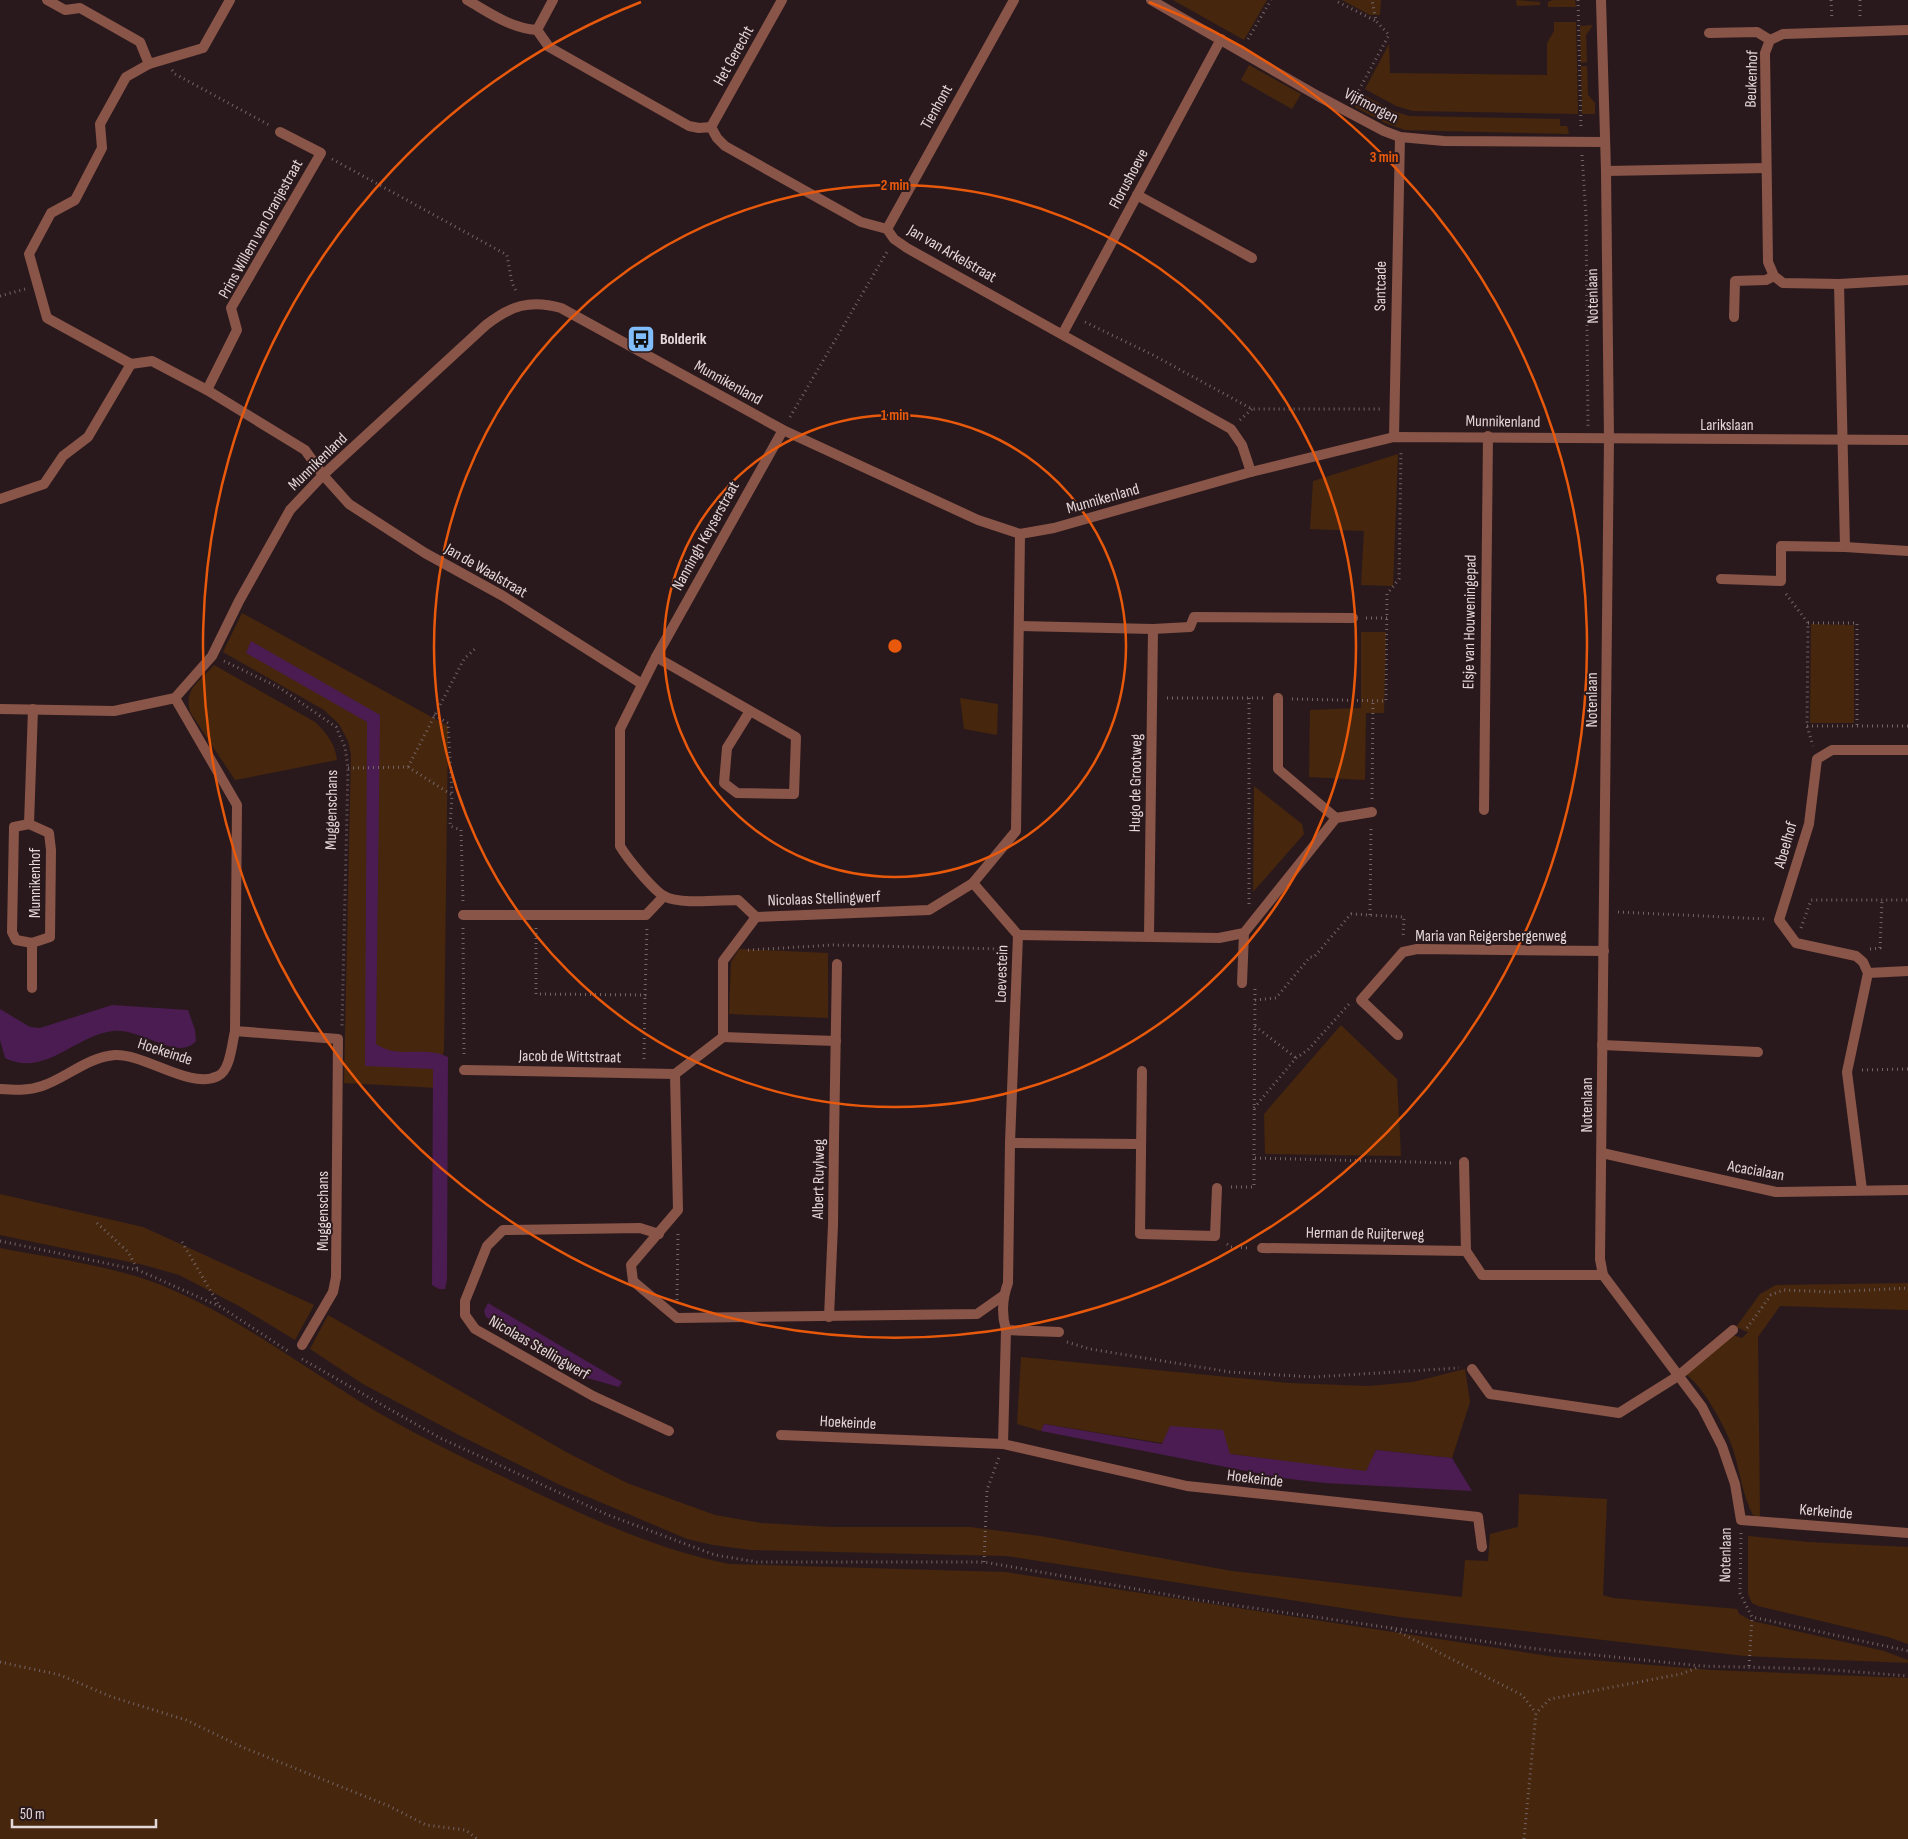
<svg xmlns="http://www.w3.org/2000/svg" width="1908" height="1839" viewBox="0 0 1908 1839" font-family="'Sofia Sans Condensed',sans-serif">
	<rect width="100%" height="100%" fill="#2a191c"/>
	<g fill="#46270d">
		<polygon points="1173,0 1267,0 1244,40"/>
		<polygon points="1342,0 1381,0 1380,15 1370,15"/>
		<polygon points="1516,0 1540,2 1540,5 1517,6"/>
		<polygon points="1553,0 1575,0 1576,7 1548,7 1548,2"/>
		<polygon points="1554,22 1576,22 1578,114 1413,111 1396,106 1365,89 1389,44 1390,73 1547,75 1547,43 1554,31"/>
		<polygon points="1593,25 1586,35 1587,62 1581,63 1580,26"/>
		<polygon points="1249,65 1301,94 1292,109 1241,80"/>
		<polygon points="1581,66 1587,66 1588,95 1595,103 1595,114 1582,114"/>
		<polygon points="1362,94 1393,111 1409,116 1560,119 1560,126 1567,126 1569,134 1405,130 1385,123 1355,107"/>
		<polygon points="1398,454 1393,586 1361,585 1364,531 1310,529 1313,481"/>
		<polygon points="242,613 448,726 444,1050 438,1073 438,1088 344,1083 351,754 348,741 339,724 324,710 223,652"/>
		<polygon points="1811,624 1854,625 1854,723 1810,723"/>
		<polygon points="1361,632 1386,632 1384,713 1366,713 1365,780 1309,777 1310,710 1361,708"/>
		<path d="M 214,665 L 315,722 C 327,733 335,744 337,760 L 235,780 L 190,712 C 184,687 200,682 214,665 Z"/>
		<polygon points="960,698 998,704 997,735 964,729"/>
		<polygon points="1254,786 1302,824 1304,834 1253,892"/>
		<polygon points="739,949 828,953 828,1018 729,1014 731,962"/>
		<polygon points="1341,1025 1397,1079 1401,1156 1265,1154 1264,1114"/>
		<polygon points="0,1194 143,1227 314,1305 295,1340 241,1307 179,1275 144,1265 0,1235"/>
		<path d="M 0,1248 C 51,1258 113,1266 161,1285 C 232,1314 297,1362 362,1403 C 411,1433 464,1458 516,1483 C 585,1516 654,1549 729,1564 L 1005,1572 L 1555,1657 L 1711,1670 L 1908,1678 L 1908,1839 L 0,1839 Z"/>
		<path d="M 1908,1283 L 1908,1310 L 1780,1306 L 1758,1337 L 1760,1518 L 1753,1515 C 1742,1494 1740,1471 1733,1449 C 1727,1430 1701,1381 1683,1373 L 1733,1335 L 1742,1338 L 1748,1332 L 1736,1327 L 1760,1294 L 1776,1285 Z"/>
		<polygon points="328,1315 566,1452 627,1483 715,1515 761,1523 830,1527 970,1527 1040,1536 1232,1571 1462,1597 1465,1560 1488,1561 1490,1534 1518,1527 1519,1494 1607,1499 1603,1595 1613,1598 1737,1609 1739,1614 1752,1621 1884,1651 1908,1660 1908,1663 1745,1656 1400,1617 1006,1556 751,1550 713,1545 687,1539 560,1485 459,1435 363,1384 310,1349"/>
		<polygon points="1021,1357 1289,1383 1368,1386 1413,1382 1465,1369 1470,1402 1452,1458 1376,1450 1366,1472 1230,1454 1044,1424 1041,1431 1017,1424"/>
		<polygon points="1748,1536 1808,1542 1908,1547 1908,1644 1888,1637 1758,1606 1752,1603 1748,1594"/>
	</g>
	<g fill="#4a1c51">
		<path d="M 251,641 L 380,715 L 376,1044 C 400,1060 422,1045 448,1057 L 447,1280 L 445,1289 L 439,1289 L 432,1285 L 433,1069 L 365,1066 L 367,722 L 246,653 Z"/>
		<path d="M 112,1005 L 188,1010 L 195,1030 L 196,1041 C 178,1062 142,1028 113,1031 C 75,1035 45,1078 5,1058 L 0,1040 L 0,1009 L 30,1027 L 40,1028 Z"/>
		<polygon points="488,1303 622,1382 619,1387 587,1378 486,1317 484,1311"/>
		<polygon points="1044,1424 1162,1444 1170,1426 1223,1430 1230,1454 1366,1471 1376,1450 1452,1458 1472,1491 1325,1483 1282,1478 1041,1431"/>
	</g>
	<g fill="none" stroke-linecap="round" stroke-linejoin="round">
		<g stroke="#736466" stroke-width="3" stroke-dasharray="1 4" stroke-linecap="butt">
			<polyline points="1578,0 1581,128"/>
			<polyline points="1831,0 1832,20"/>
			<polyline points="1860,0 1860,19"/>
			<polyline points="1338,2 1376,21"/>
			<polyline points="1248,39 1271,0"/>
			<polyline points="172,70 175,74 269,125"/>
			<polyline points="1354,99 1389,35 1376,21 1372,0"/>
			<polyline points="1582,155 1586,216 1588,426"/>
			<polyline points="332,159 507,255 512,283 517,293"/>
			<polyline points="0,296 25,289"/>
			<polyline points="1085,322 1153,355 1252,409 1380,409"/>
			<polyline points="790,417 888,250"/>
			<polyline points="1240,420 1252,409"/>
			<polyline points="1786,594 1808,623 1807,726 1813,746"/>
			<polyline points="1366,618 1387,618"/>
			<polyline points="1808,623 1857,623 1857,726"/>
			<polyline points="224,661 280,688 336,727 345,747 348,768 342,1026"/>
			<polyline points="1167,698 1265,698"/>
			<polyline points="1292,699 1386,701 1387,594 1399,579 1401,451"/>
			<polyline points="434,715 448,723 452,795"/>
			<polyline points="1807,726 1908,726"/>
			<polyline points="408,767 464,659 476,648"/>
			<polyline points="348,768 408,767 452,795 450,826 461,830 463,902"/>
			<polyline points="1372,799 1373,701"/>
			<polyline points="1249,904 1249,698"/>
			<polyline points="1618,912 1766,919"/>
			<polyline points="1370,915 1371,826"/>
			<polyline points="463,928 464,1057"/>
			<polyline points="536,928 536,994 645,995 647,927"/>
			<polyline points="1801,928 1811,900 1908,900"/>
			<polyline points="1870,949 1880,948 1882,900"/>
			<polyline points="748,950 833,945 1004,949"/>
			<polyline points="1255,989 1254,1158 1451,1163"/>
			<polyline points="1255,1000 1276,998 1310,957 1314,957 1351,914 1404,917 1403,938"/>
			<polyline points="1255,1026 1296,1058"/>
			<polyline points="644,1059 645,995"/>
			<polyline points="1862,1070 1908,1069"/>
			<polyline points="1254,1108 1296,1058 1308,1050 1349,1004"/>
			<polyline points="1231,1187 1254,1187 1254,1158"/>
			<polyline points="97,1223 128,1252 138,1270"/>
			<polyline points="0,1241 138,1270 221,1307 288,1351"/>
			<polyline points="182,1242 220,1307"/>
			<polyline points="1227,1244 1231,1247 1249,1248"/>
			<polyline points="677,1300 678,1233"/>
			<polyline points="1747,1328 1771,1295 1783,1290 1832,1292 1908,1288"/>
			<polyline points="1067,1342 1090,1349 1230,1372 1313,1377 1459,1368"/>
			<polyline points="302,1359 440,1438 608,1515 715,1555 757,1562 984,1562 1198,1600 1537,1649 1701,1666 1820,1669 1908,1676"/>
			<polyline points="1741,1533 1740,1593 1752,1617 1908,1651"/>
			<polyline points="984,1562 987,1490 999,1457"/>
			<polyline points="1391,1628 1522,1695 1536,1713"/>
			<polyline points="0,1662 60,1675 112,1697 186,1720 242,1747 389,1806 426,1825 466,1830 477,1839"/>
			<polyline points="1749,1666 1752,1617"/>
			<polyline points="1524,1839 1536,1713 1550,1699 1681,1674 1699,1667"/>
		</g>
		<g stroke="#895548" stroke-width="10">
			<polyline points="1709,33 1757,32 1770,40"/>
			<polyline points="1137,195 1252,258"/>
			<polyline points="1734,317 1735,281 1766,280 1774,276"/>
			<polyline points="1242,983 1244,933"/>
			<polyline points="1602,1045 1758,1052"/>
			<polyline points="1006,1330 1059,1332"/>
		</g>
		<polyline stroke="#895548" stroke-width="10" points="833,1225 834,1140"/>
		<g stroke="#895548" stroke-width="10">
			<polyline points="47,0 65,10 80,8 140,42 149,64 126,77 100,124 102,148 75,200 51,213 29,254 47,318 131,364 152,361 207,390 305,450 323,475 349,504 425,553 503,596 642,684"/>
			<path d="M 467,0 C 490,13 510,28 537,30 L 549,47 L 689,126 L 699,128 L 711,127 L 717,138 L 725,146 L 861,222 L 887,229 L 894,239 L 907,248 L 1231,429 L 1242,445 L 1251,472"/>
			<polyline points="1151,0 1318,96 1384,131 1400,137 1444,141 1604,142"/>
			<polyline points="1601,0 1606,171 1609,439 1600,1259 1603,1275 1702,1407 1722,1446 1735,1484 1741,1520 1908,1533"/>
			<polyline points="537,30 553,0"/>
			<polyline points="1908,30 1783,34 1770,40 1765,53 1768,262 1774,276 1783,283 1839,284 1908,280"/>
			<polyline points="149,64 203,48 230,0"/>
			<polyline points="711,127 782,0"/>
			<polyline points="1606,171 1766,168"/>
			<polyline points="887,229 1014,0"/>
			<polyline points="1839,284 1845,547"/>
			<polyline points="1063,333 1221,39"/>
			<polyline points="207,390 237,330 231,308 321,153 280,132"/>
			<polyline points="1394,437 1400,137"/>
			<polyline points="0,499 44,484 63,456 88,437 131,364"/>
			<polyline points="1721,579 1781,581 1781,546 1845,547 1908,551"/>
			<polyline points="1020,626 1153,629 1190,627 1194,617 1353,618"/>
			<polyline points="656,657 796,737 794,794 737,793 724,783 727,748 750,711"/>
			<polyline points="175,698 237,805 235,1031 338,1039 336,1277 333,1292 302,1345"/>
			<polyline points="1484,810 1488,436"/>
			<polyline points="1336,818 1372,812"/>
			<polygon points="29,824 49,833 51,850 50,937 32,943 16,940 12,932 14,827"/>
			<polyline points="29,824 33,709"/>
			<polyline points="973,883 929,910 756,917 723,961 723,1037 675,1074 678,1210 631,1265 633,1281 677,1318 977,1314 1004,1295"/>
			<polyline points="463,915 646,915 664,896"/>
			<path d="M 756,917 L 738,900 C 720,900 679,905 664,896 C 653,890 627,858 620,846 L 620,729 L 656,657 L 783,430"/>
			<polyline points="1018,935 1219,938 1244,933 1336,818 1278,769 1278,698"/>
			<polyline points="1149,937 1153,629"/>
			<polyline points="1868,973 1908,971"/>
			<polyline points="32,988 32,943"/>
			<polyline points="1398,1035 1361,1000 1403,952 1417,949 1604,951"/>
			<polyline points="723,1037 836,1041"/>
			<polyline points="464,1070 675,1074"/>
			<polyline points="1142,1071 1140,1234 1215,1236 1217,1188"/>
			<path d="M 0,1089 C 14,1090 28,1091 42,1086 C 66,1078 88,1057 115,1055 C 146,1054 190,1090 218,1076 C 230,1071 232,1044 235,1031"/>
			<polyline points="834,1140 837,964"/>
			<polyline points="1010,1143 1141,1144"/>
			<polyline points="1602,1153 1776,1192 1908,1190"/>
			<polyline points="1464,1162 1466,1251"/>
			<polyline points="1862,1190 1847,1072 1868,973 1863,962 1856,956 1796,943 1779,920 1809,824 1817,759 1832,750 1908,750"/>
			<polyline points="659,1234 640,1228 503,1230 487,1246 465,1301 465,1315 475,1329 593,1396 669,1431"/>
			<polyline points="1262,1248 1466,1251 1482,1275 1603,1275"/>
			<polyline points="829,1317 833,1225"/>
			<polyline points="1472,1369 1490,1394 1619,1413 1678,1376 1733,1330"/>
			<polyline points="781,1435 1003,1444 1187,1486 1478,1517 1482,1547"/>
			<path d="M 1003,1444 L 1006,1330 C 1001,1313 1002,1299 1008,1283 L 1010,1143 L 1018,935 L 973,883 L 1016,831 L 1020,534"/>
		</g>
		<path stroke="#895548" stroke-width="10" d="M 0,709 L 114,711 L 175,698 L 212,656 L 239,601 L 290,510 L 323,475 L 486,325 C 510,306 530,299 561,308 L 783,430 L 978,520 L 1020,534 L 1054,528 L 1251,472 L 1394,437 L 1908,440"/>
	</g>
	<g fill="none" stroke="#e8590c" stroke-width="2.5">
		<circle cx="895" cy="646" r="231"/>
		<circle cx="895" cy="646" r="461"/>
		<path d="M1149 2A692 692 0 1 1 641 2"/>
	</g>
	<defs>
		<g id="bus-square" transform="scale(1.4375)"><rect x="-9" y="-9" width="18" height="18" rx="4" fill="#80bdfa" stroke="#2a191c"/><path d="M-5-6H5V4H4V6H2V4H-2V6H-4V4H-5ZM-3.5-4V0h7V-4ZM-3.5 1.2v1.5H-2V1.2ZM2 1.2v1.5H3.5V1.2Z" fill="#111"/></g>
	</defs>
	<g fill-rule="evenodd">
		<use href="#bus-square" x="641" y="339"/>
	</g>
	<g text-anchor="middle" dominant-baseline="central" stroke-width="4" stroke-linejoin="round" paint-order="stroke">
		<g font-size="16" fill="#e3d7d8" stroke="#2a191c">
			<text transform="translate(734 56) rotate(-61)">Het Gerecht</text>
			<text transform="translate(1752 79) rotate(-88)">Beukenhof</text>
			<text transform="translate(1371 106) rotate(27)">Vijfmorgen</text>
			<text transform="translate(937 107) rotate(-61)">Tienhont</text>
			<text transform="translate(1129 179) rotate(-62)">Florushoeve</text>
			<text transform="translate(261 229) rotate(-61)">Prins Willem van Oranjestraat</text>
			<text transform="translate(952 254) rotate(30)">Jan van Arkelstraat</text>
			<text transform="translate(1381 286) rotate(-89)">Santcade</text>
			<text transform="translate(1593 296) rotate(-91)">Notenlaan</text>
			<text transform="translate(728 383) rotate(29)">Munnikenland</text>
			<text transform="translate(1503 422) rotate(1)">Munnikenland</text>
			<text x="1727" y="425">Larikslaan</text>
			<text transform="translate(318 462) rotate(-44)">Munnikenland</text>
			<text transform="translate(1103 499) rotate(-16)">Munnikenland</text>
			<text transform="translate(706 536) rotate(-61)">Nanningh Keyserstraat</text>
			<text transform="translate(486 571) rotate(30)">Jan de Waalstraat</text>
			<text transform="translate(1470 622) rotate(-89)">Elsje van Houweningepad</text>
			<text transform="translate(1592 700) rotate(-90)">Notenlaan</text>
			<text transform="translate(1136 783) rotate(-89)">Hugo de Grootweg</text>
			<text transform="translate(332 810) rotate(-89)">Muggenschans</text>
			<text transform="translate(1786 845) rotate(-74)">Abeelhof</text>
			<text transform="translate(35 883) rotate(-90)">Munnikenhof</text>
			<text transform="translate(824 899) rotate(-2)">Nicolaas Stellingwerf</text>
			<text x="1491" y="936">Maria van Reigersbergenweg</text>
			<text transform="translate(1002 974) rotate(-88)">Loevestein</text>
			<text transform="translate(165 1052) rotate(18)">Hoekeinde</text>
			<text transform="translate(570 1057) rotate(1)">Jacob de Wittstraat</text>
			<text transform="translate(1587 1105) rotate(-90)">Notenlaan</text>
			<text transform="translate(1756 1171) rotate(10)">Acacialaan</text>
			<text transform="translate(819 1179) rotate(-89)">Albert Ruylweg</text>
			<text transform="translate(323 1211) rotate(-90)">Muggenschans</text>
			<text transform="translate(1365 1234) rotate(1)">Herman de Ruijterweg</text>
			<text transform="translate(539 1348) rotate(30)">Nicolaas Stellingwerf</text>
			<text transform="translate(848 1423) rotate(3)">Hoekeinde</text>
			<text transform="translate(1255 1479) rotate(7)">Hoekeinde</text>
			<text transform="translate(1826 1512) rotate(5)">Kerkeinde</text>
			<text transform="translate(1726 1555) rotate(-89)">Notenlaan</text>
		</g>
		<g font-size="16" font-weight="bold" fill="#e3d7d8" stroke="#2a191c" text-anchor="start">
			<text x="660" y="339">Bolderik</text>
		</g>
	</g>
	<circle cx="895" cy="646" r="8" fill="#e8590c" stroke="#2a191c" stroke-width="2.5"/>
	<g font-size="15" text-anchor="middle" font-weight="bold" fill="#e8590c" stroke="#2a191c" stroke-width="4" stroke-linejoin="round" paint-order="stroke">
		<text x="1384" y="162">3 min</text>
		<text x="895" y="190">2 min</text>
		<text x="895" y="420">1 min</text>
	</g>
	<path d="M12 1819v8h144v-8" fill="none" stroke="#e3d7d8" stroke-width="2.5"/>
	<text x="20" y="1819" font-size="15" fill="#e3d7d8" stroke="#2a191c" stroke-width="4" paint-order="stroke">50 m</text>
</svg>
